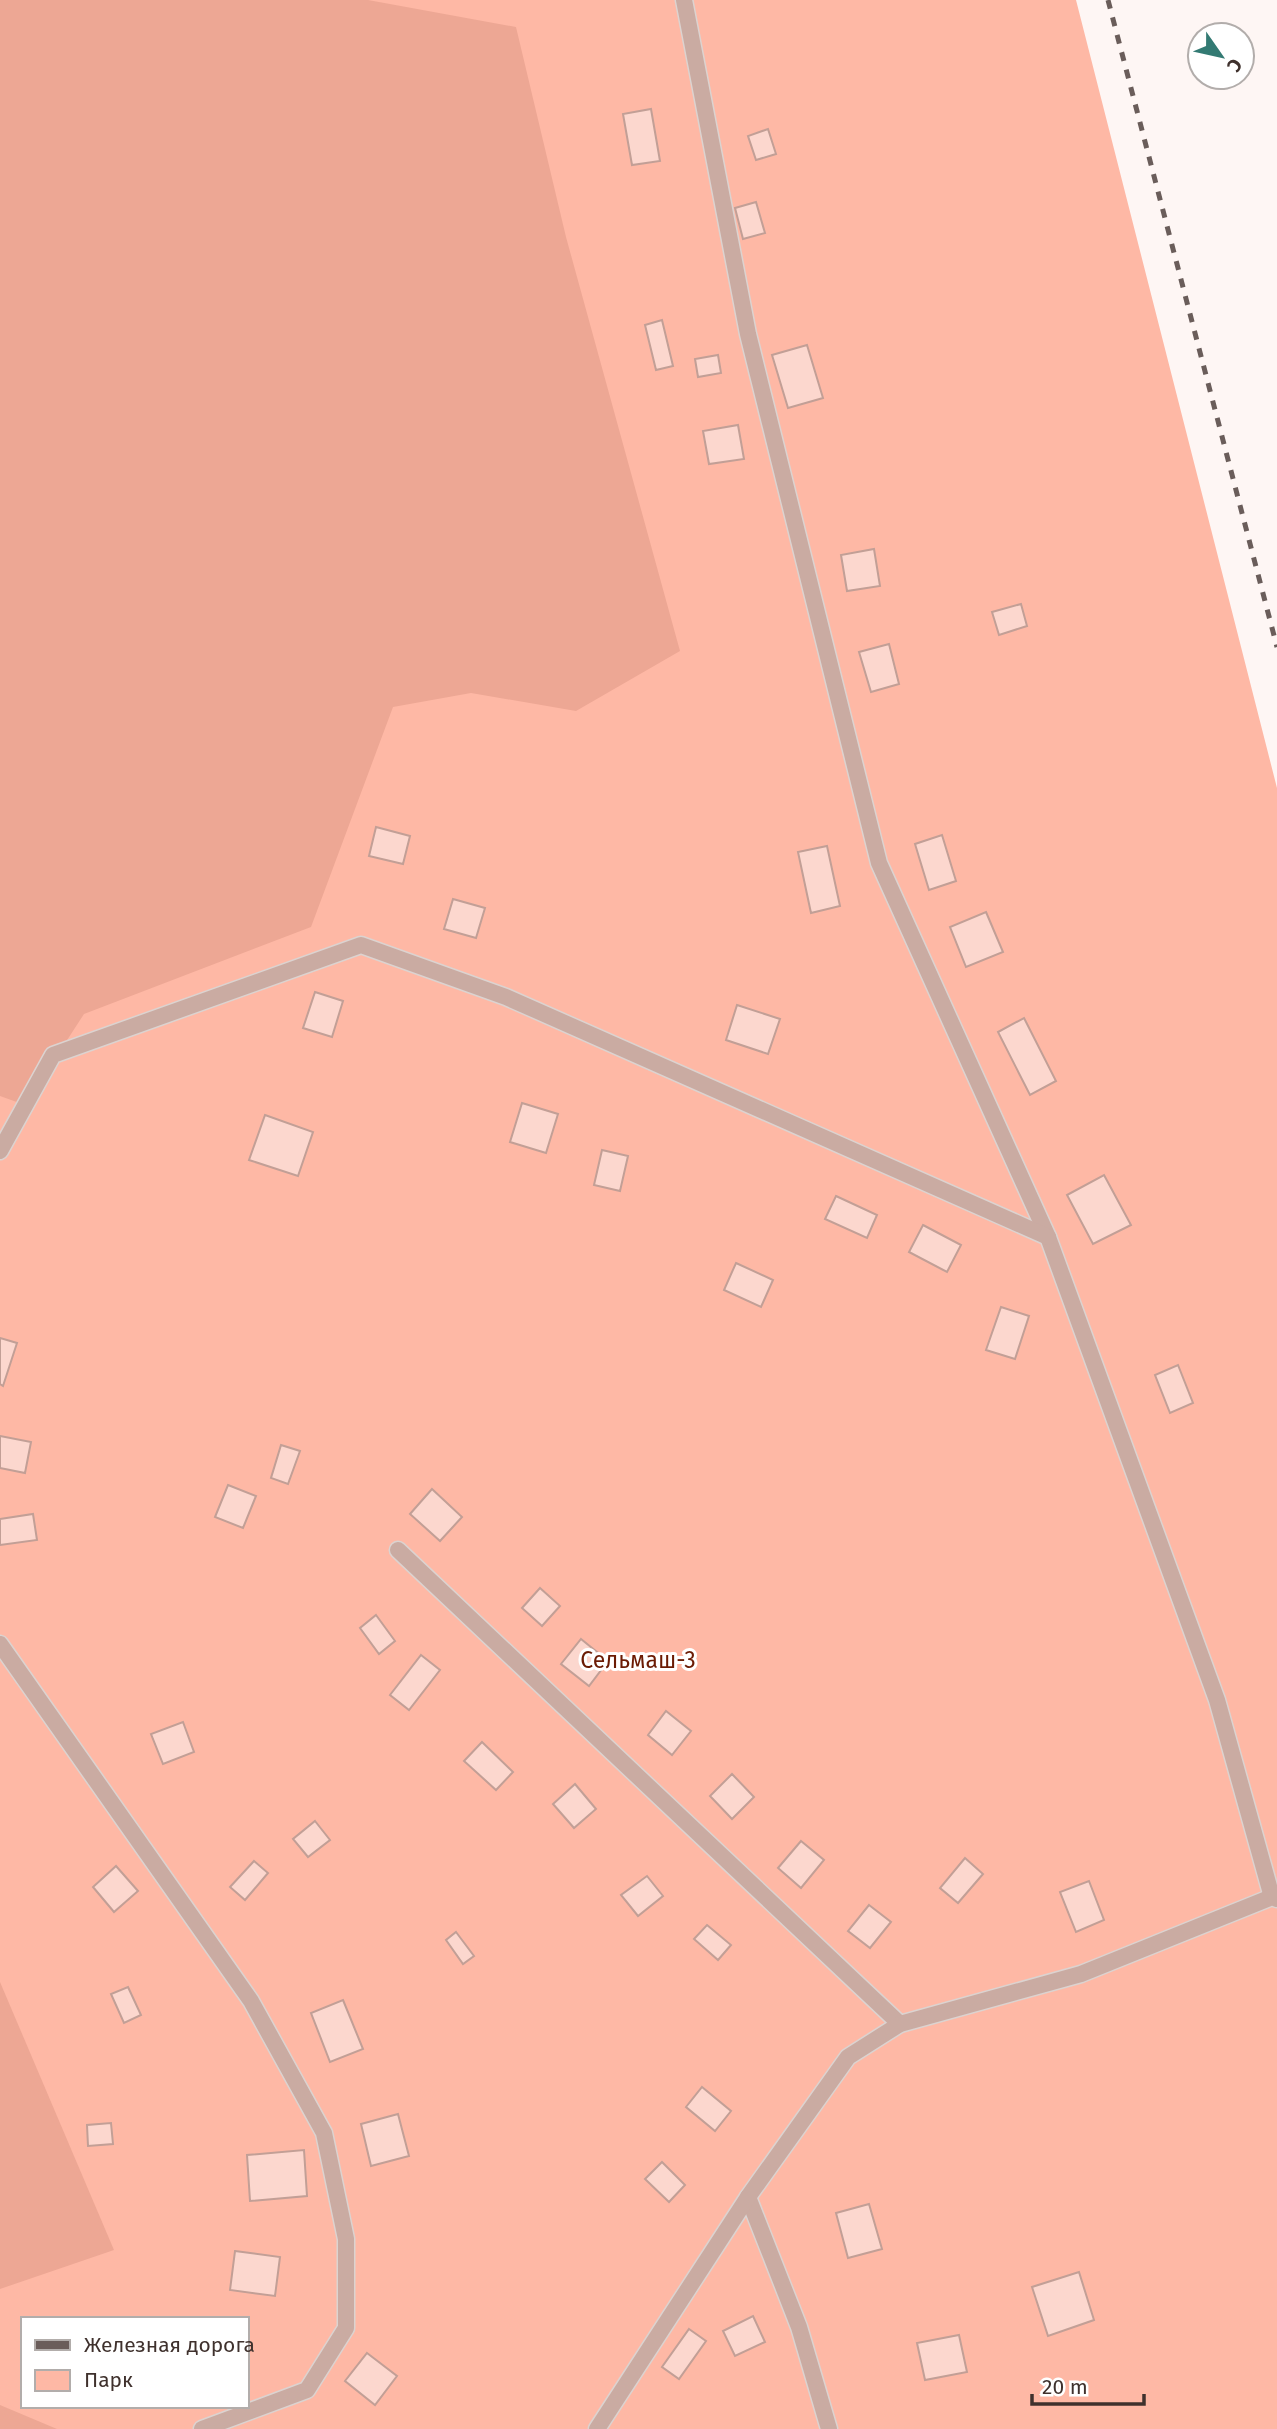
<svg xmlns="http://www.w3.org/2000/svg" width="1277" height="2429" viewBox="0 0 1277 2429" font-family="'Fira Sans',sans-serif">
	<rect width="100%" height="100%" fill="#fef6f4"/>
	<path fill="#feb8a5" fill-rule="evenodd" d="M 344,0 L 1076,0 L 1277,788 L 1277,2429 L 0,2429 L 0,1000 ZM 23,2319 L 247,2319 L 247,2406 L 23,2406 Z"/>
	<g fill="#eda794">
		<polygon points="0,0 368,0 516,27 566,237 680,651 576,711 471,693 393,707 311,927 84,1014 25,1105 0,1096"/>
		<polygon points="0,1982 114,2250 0,2289"/>
		<polygon points="0,2405 57,2429 0,2429"/>
	</g>
	<g fill="#fcd7ce" stroke="#c29f96" stroke-width="2">
		<polygon points="651,109 660,161 632,165 623,114"/>
		<polygon points="768,129 776,154 756,160 748,136"/>
		<polygon points="756,202 765,233 743,239 735,208"/>
		<polygon points="662,320 673,366 656,370 645,325"/>
		<polygon points="807,345 823,398 788,408 772,355"/>
		<polygon points="718,355 721,373 698,377 695,359"/>
		<polygon points="738,425 744,459 709,464 703,431"/>
		<polygon points="874,549 880,586 847,591 841,555"/>
		<polygon points="1021,604 1027,626 999,635 992,612"/>
		<polygon points="889,644 899,684 871,692 859,652"/>
		<polygon points="376,827 410,836 403,864 369,856"/>
		<polygon points="942,835 956,881 929,890 915,844"/>
		<polygon points="827,846 840,906 811,913 798,852"/>
		<polygon points="453,899 485,908 476,938 444,929"/>
		<polygon points="986,912 1003,952 966,967 950,927"/>
		<polygon points="315,992 343,1001 332,1037 303,1028"/>
		<polygon points="737,1005 780,1019 768,1054 726,1040"/>
		<polygon points="1024,1018 1056,1081 1030,1095 998,1032"/>
		<polygon points="522,1103 558,1114 546,1153 510,1142"/>
		<polygon points="265,1115 313,1132 298,1176 249,1160"/>
		<polygon points="602,1150 628,1156 620,1191 594,1185"/>
		<polygon points="1104,1175 1131,1225 1093,1244 1067,1195"/>
		<polygon points="836,1196 877,1215 867,1238 825,1219"/>
		<polygon points="923,1225 961,1245 947,1272 909,1252"/>
		<polygon points="736,1263 773,1280 761,1307 724,1290"/>
		<polygon points="1001,1307 1029,1316 1015,1359 986,1350"/>
		<polygon points="0,1338 17,1343 3,1386 0,1384"/>
		<polygon points="1178,1365 1193,1403 1170,1413 1155,1375"/>
		<polygon points="0,1436 31,1442 25,1473 0,1468"/>
		<polygon points="281,1445 300,1451 288,1484 271,1478"/>
		<polygon points="228,1485 256,1496 243,1528 215,1517"/>
		<polygon points="432,1489 462,1517 440,1541 410,1514"/>
		<polygon points="33,1514 37,1540 0,1545 0,1519"/>
		<polygon points="540,1588 560,1606 542,1626 522,1608"/>
		<polygon points="376,1615 395,1641 379,1654 360,1628"/>
		<polygon points="581,1639 608,1661 589,1686 561,1664"/>
		<polygon points="421,1655 440,1670 409,1710 390,1695"/>
		<polygon points="666,1711 691,1731 672,1755 648,1735"/>
		<polygon points="183,1722 194,1752 163,1764 151,1734"/>
		<polygon points="482,1742 513,1772 496,1790 464,1761"/>
		<polygon points="732,1774 754,1797 732,1819 710,1796"/>
		<polygon points="575,1784 596,1809 574,1828 553,1804"/>
		<polygon points="315,1821 330,1840 308,1857 293,1839"/>
		<polygon points="801,1841 824,1860 801,1888 778,1868"/>
		<polygon points="965,1858 983,1874 958,1903 940,1888"/>
		<polygon points="254,1861 268,1873 245,1900 230,1887"/>
		<polygon points="116,1866 138,1891 114,1912 93,1887"/>
		<polygon points="647,1876 663,1896 638,1916 621,1895"/>
		<polygon points="1089,1881 1104,1920 1076,1932 1060,1892"/>
		<polygon points="869,1905 891,1922 870,1948 848,1931"/>
		<polygon points="707,1925 731,1945 718,1960 694,1939"/>
		<polygon points="456,1932 474,1956 463,1964 446,1940"/>
		<polygon points="128,1987 141,2015 124,2023 111,1994"/>
		<polygon points="343,2000 363,2049 330,2062 311,2013"/>
		<polygon points="702,2087 731,2111 715,2131 686,2107"/>
		<polygon points="398,2114 409,2156 371,2166 361,2124"/>
		<polygon points="111,2123 113,2144 88,2146 87,2125"/>
		<polygon points="304,2150 307,2196 250,2201 247,2155"/>
		<polygon points="662,2162 685,2185 669,2202 645,2179"/>
		<polygon points="869,2204 882,2249 848,2258 836,2213"/>
		<polygon points="235,2251 280,2257 275,2296 230,2290"/>
		<polygon points="1079,2272 1094,2320 1048,2336 1032,2287"/>
		<polygon points="753,2316 765,2342 735,2356 723,2331"/>
		<polygon points="689,2329 706,2341 679,2379 662,2367"/>
		<polygon points="959,2335 967,2372 925,2380 917,2343"/>
		<polygon points="367,2353 397,2376 375,2405 345,2381"/>
	</g>
	<g fill="none" stroke-linecap="round" stroke-linejoin="round">
		<g stroke="#dcd3d0" stroke-width="19">
			<g id="lane">
				<polyline points="684,0 748,334 879,863 1048,1237 1217,1700 1272,1897"/>
				<polyline points="0,1151 53,1055 361,945 506,997 1048,1237"/>
				<polyline points="398,1550 900,2024"/>
				<polyline points="0,1644 251,2001 324,2133 346,2239 346,2328 307,2390 202,2429"/>
				<polyline points="748,2197 799,2327 829,2429"/>
				<polyline points="597,2429 748,2197 848,2057 900,2024 1081,1974 1272,1897 1277,1899"/>
			</g>
		</g>
		<use href="#lane" stroke="#caaba2" stroke-width="16"/>
		<polyline stroke="#6a5d5a" stroke-width="5" stroke-dasharray="9 9" stroke-linecap="butt" points="1108,0 1277,647"/>
	</g>
	<g text-anchor="middle" dominant-baseline="central" stroke-width="6" stroke-linejoin="round" paint-order="stroke">
		<g font-size="23" fill="#6b1b04" stroke="#fff">
			<text x="638" y="1660">Сельмаш-3</text>
		</g>
	</g>
	<rect x="21" y="2317" width="228" height="91" fill="#ffffff" stroke="#b2adab" stroke-width="2"/>
	<rect x="35" y="2340" width="35" height="10" fill="#6a5d5a" stroke="#b2adab" stroke-width="2"/>
	<text x="84" y="2352" font-size="21" fill="#3f312d">Железная дорога</text>
	<rect x="35" y="2370" width="35" height="21" fill="#feb8a5" stroke="#b2adab" stroke-width="2"/>
	<text x="84" y="2387" font-size="21" fill="#3f312d">Парк</text>
	<g transform="translate(1221 56) rotate(124)"><circle r="33" fill="#ffffff" stroke="#b2adab" stroke-width="2"/>
	<path d="M0-5L12 26L0 18L-12 26Z" fill="#337a73"/>
	<text y="-10" font-size="19" font-weight="bold" text-anchor="middle" fill="#3f312d">С</text>
	</g>
	<path d="M1032 2394v10h112v-10" fill="none" stroke="#3f312d" stroke-width="3.5"/>
	<text x="1042" y="2394" font-size="21" fill="#3f312d" stroke="#ffffff" stroke-width="5" paint-order="stroke">20 m</text>
</svg>
